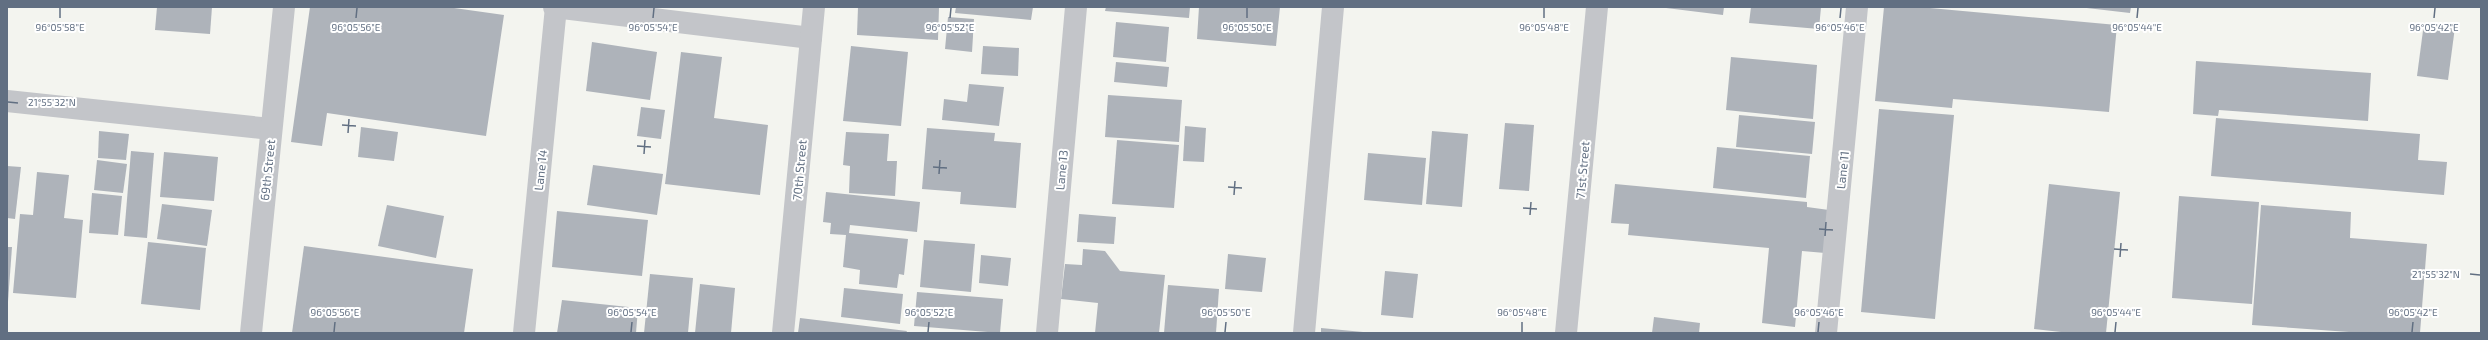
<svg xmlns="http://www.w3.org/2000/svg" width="2488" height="340" viewBox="0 0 2488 340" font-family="'Exo 2',sans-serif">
	<rect width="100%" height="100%" fill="#f3f4ef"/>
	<g fill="#aeb3ba">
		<polygon points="157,7 212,7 210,34 155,30"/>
		<polygon points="310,7 447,7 504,15 486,136 327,113 322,146 291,142"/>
		<polygon points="858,7 939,7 938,40 857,35"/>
		<polygon points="956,7 1033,7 1031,20 955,13"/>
		<polygon points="1106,7 1190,7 1189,18 1105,11"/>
		<polygon points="1199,7 1280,7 1276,46 1197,39"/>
		<polygon points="1658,7 1724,7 1723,15"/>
		<polygon points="1751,7 1821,7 1819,29 1749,23"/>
		<polygon points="1884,7 1919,7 2117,25 2109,112 1953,99 1952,108 1875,101"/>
		<polygon points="2078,7 2131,7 2130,13"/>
		<polygon points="948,17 974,19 972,52 945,49"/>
		<polygon points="1116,22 1169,27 1166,62 1113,57"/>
		<polygon points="2424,23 2455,27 2448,80 2417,76"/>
		<polygon points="592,42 657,52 650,100 586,91"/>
		<polygon points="851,46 908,52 901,126 843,121"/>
		<polygon points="983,46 1019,48 1018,76 981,74"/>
		<polygon points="681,52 722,57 714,118 768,125 760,195 665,184"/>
		<polygon points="1731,57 1817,65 1813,119 1726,110"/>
		<polygon points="2196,61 2371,73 2368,121 2219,110 2218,116 2193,114"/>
		<polygon points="1116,62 1169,67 1167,87 1114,82"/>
		<polygon points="969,84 1004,87 999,126 942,120 944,99 967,102"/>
		<polygon points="1108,95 1182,100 1179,142 1105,137"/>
		<polygon points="641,107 665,110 661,139 637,136"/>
		<polygon points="1879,109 1954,115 1935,319 1861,312"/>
		<polygon points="1739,115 1815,122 1812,154 1736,147"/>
		<polygon points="2216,118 2420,134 2418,160 2447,162 2444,195 2211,176"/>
		<polygon points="1505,123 1534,125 1529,191 1499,189"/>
		<polygon points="1185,126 1206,128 1204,162 1183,161"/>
		<polygon points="361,127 398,132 394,161 358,157"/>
		<polygon points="927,128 995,133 994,141 1021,143 1016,208 960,204 961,192 922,189"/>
		<polygon points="99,131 129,134 126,160 98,158"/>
		<polygon points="1432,131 1468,134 1462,207 1426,204"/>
		<polygon points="846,132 889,134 887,161 897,161 895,196 849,193 850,166 843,165"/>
		<polygon points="1117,140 1179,145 1174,208 1112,204"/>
		<polygon points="1717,147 1810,156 1806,198 1713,188"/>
		<polygon points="131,151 154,153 147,238 124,236"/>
		<polygon points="164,152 218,157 214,201 160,197"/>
		<polygon points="1368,153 1426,158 1422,205 1364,200"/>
		<polygon points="97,160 127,164 123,193 94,190"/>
		<polygon points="593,165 663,174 657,215 587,205"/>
		<polygon points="7,166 21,167 15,219 7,218"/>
		<polygon points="37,172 69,175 64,218 83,220 76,298 13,293 20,214 33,215"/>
		<polygon points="1615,184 1807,202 1807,207 1829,210 1825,253 1802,251 1795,327 1762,323 1769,248 1628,235 1629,224 1611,223"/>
		<polygon points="2049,184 2120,192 2106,333 2070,333 2034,329"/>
		<polygon points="826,192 920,202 917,232 850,225 849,233 908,239 904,275 899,274 897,288 859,284 860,270 843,267 846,235 830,234 831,223 823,222"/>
		<polygon points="92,193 122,196 118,235 89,233"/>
		<polygon points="2179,196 2259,202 2252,304 2172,298"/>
		<polygon points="162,204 212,210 207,246 157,239"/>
		<polygon points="387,205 444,216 436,258 378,246"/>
		<polygon points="2261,205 2351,212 2350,238 2427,244 2420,333 2363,333 2252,325"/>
		<polygon points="557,211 648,220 642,276 552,267"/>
		<polygon points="1079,214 1116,217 1114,244 1077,242"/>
		<polygon points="924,240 975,244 971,292 920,287"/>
		<polygon points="148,242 206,248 200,310 141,304"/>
		<polygon points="304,246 473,269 464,333 292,333"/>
		<polygon points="7,247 12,247 8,302 7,302"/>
		<polygon points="1083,249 1105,251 1120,271 1165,275 1159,333 1095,333 1098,303 1061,299 1065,264 1082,265"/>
		<polygon points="1228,254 1266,258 1262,292 1225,289"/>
		<polygon points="981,255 1011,258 1008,286 979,283"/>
		<polygon points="1385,271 1418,274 1413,318 1381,315"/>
		<polygon points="650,274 693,278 688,333 644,333"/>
		<polygon points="700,284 735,288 731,333 695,333"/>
		<polygon points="1168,285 1219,289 1216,333 1164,333"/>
		<polygon points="844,288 903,294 900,324 841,317"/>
		<polygon points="917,292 1003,299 1000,333 914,326"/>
		<polygon points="562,300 638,308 636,333 557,333"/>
		<polygon points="1654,317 1700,323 1699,333 1652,333"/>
		<polygon points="800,318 907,331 906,333 798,333"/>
		<polygon points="1321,328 1363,332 1363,333 1321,333"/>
	</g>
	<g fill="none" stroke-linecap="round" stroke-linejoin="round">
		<g stroke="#c3c5c9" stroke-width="22">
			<polyline points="554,7 811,38"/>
			<polyline points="7,101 271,129"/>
			<polyline points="251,333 284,7"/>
			<polyline points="524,333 556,7"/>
			<polyline points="783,333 814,7"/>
			<polyline points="1047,333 1076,7"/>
			<polyline points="1304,333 1333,7"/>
			<polyline points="1566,333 1597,7"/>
			<polyline points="1826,333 1857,7"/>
		</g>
	</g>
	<path fill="none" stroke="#616f82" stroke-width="1.5" d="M 60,18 L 60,8M 356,18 L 357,8M 653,18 L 654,8M 950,18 L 951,8M 1247,18 L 1247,8M 1544,18 L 1544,8M 1840,18 L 1841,8M 2137,18 L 2138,8M 2434,18 L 2435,8M 8,102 L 18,103M 342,125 L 356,126M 348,133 L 349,119M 637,146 L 651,147M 644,154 L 645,140M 933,167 L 947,168M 939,174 L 940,160M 1228,187 L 1242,188M 1234,195 L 1235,181M 1523,208 L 1537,209M 1530,215 L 1531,202M 1819,229 L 1833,230M 1825,236 L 1826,222M 2114,249 L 2128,250M 2120,257 L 2121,243M 2470,274 L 2480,275M 334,332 L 335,322M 631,332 L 632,322M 928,332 L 929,322M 1225,332 L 1226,322M 1522,332 L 1522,322M 1818,332 L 1819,322M 2115,332 L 2116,322M 2412,332 L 2413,322"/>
	<g text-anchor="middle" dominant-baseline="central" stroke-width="4" stroke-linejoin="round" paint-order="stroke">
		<g font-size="12" fill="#616f82" stroke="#fff">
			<text transform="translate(267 170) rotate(-84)">69th Street</text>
			<text transform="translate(540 170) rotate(-84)">Lane 14</text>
			<text transform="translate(799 170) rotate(-85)">70th Street</text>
			<text transform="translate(1061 170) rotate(-85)">Lane 13</text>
			<text transform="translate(1582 170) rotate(-85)">71st Street</text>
			<text transform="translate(1842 170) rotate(-84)">Lane 11</text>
		</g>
	</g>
	<g font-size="10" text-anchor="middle" fill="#616f82" stroke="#fff" stroke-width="4" stroke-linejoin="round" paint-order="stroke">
		<text x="653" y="31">96°05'54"E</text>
		<text x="950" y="31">96°05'52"E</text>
		<text x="60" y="31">96°05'58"E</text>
		<text x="356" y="31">96°05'56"E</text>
		<text x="1247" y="31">96°05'50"E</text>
		<text x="1544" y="31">96°05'48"E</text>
		<text x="1840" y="31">96°05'46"E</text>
		<text x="2137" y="31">96°05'44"E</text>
		<text x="2434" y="31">96°05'42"E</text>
		<text x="52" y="106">21°55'32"N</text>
		<text x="2436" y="278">21°55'32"N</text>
		<text x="335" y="316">96°05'56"E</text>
		<text x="632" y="316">96°05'54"E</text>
		<text x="929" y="316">96°05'52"E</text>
		<text x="1226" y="316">96°05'50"E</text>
		<text x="1522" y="316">96°05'48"E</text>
		<text x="1819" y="316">96°05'46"E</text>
		<text x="2116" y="316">96°05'44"E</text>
		<text x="2413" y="316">96°05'42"E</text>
	</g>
	<rect width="2488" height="340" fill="none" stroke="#616f82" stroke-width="16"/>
</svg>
